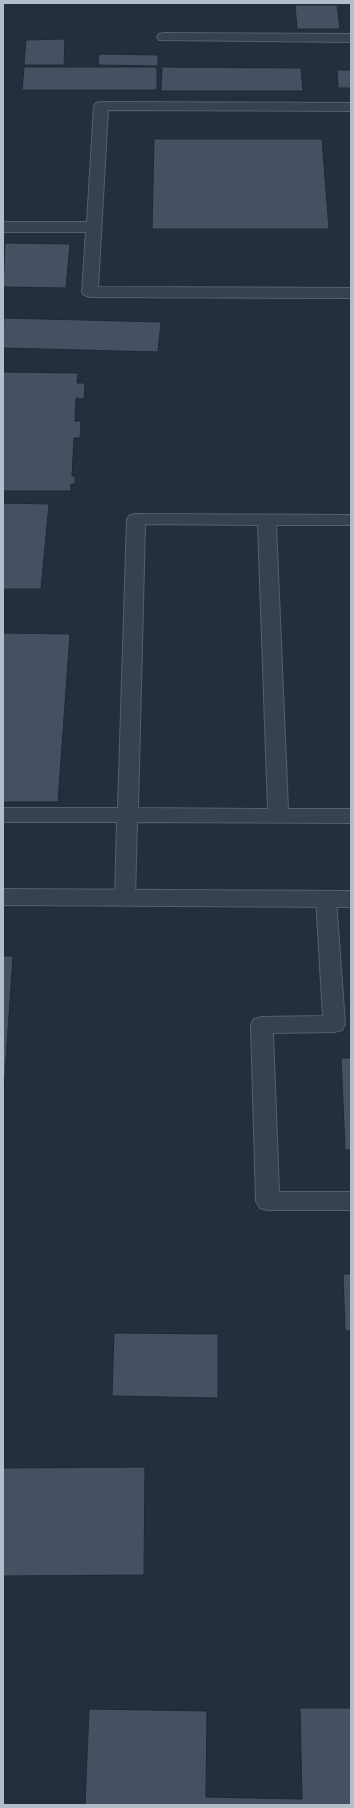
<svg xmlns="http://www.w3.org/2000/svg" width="354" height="1808" viewBox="0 0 354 1808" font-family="'Source Sans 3',sans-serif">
	<rect width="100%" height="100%" fill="#242f3e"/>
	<g fill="#455162" stroke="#1f2835">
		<polygon points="295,5 337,5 340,29 297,29"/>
		<polygon points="65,39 64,65 24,65 26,40"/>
		<polygon points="99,54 158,55 158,66 98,65"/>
		<polygon points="24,67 157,67 157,90 22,90"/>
		<polygon points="162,67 301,68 303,91 161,91"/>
		<polygon points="337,70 351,70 351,88 338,88"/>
		<polygon points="154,139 322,139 329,229 152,229"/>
		<polygon points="5,243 70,244 66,288 3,287"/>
		<polygon points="4,318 161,322 158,352 3,348"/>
		<polygon points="3,372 78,373 77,383 85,383 84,399 76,398 75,421 81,421 80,438 74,438 72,476 75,476 75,484 71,484 71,491 3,491"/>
		<polygon points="3,503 49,504 41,589 3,589"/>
		<polygon points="3,633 70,634 58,802 3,802"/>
		<polygon points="3,956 13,956 3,1105"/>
		<polygon points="341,1058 351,1058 351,1150 345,1150"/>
		<polygon points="343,1274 351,1274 351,1331 345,1331"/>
		<polygon points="114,1333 218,1334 218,1398 112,1396"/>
		<polygon points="145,1467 144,1575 3,1576 3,1468"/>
		<polygon points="300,1708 351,1708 351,1805 85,1805 89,1709 207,1711 206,1797 302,1799"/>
	</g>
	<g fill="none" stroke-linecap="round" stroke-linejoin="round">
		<g stroke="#565f6c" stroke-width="2">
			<g id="lane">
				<polygon points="164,33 351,34 351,42 159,40 157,37 159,34"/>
				<polygon points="101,102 351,103 351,111 108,110 98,287 351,288 351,298 90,297 84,295 82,292 86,232 3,232 3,222 87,222 94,106 96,103"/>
				<path d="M 136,514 L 351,515 L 351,525 L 276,525 L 288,809 L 351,809 L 351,823 L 137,822 L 135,898 L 132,903 L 125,905 L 118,903 L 115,898 L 117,822 L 3,822 L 3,808 L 118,808 L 127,519 L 130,515 ZM 145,524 L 258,525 L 268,809 L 138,808 Z"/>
				<polygon points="326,892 333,894 336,899 345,1024 342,1030 334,1032 273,1033 279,1192 351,1192 351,1210 268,1210 260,1208 256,1201 251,1025 254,1019 262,1017 323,1016 316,899 319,894"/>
			</g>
		</g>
		<g stroke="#565f6c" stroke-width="2">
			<polygon id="street" points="3,889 351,891 351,907 3,905"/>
		</g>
		<use href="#lane" fill="#38414e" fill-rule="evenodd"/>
		<use href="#street" fill="#38414e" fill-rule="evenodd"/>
	</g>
	<rect width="354" height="1808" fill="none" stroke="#b4bcc9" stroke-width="8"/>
</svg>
